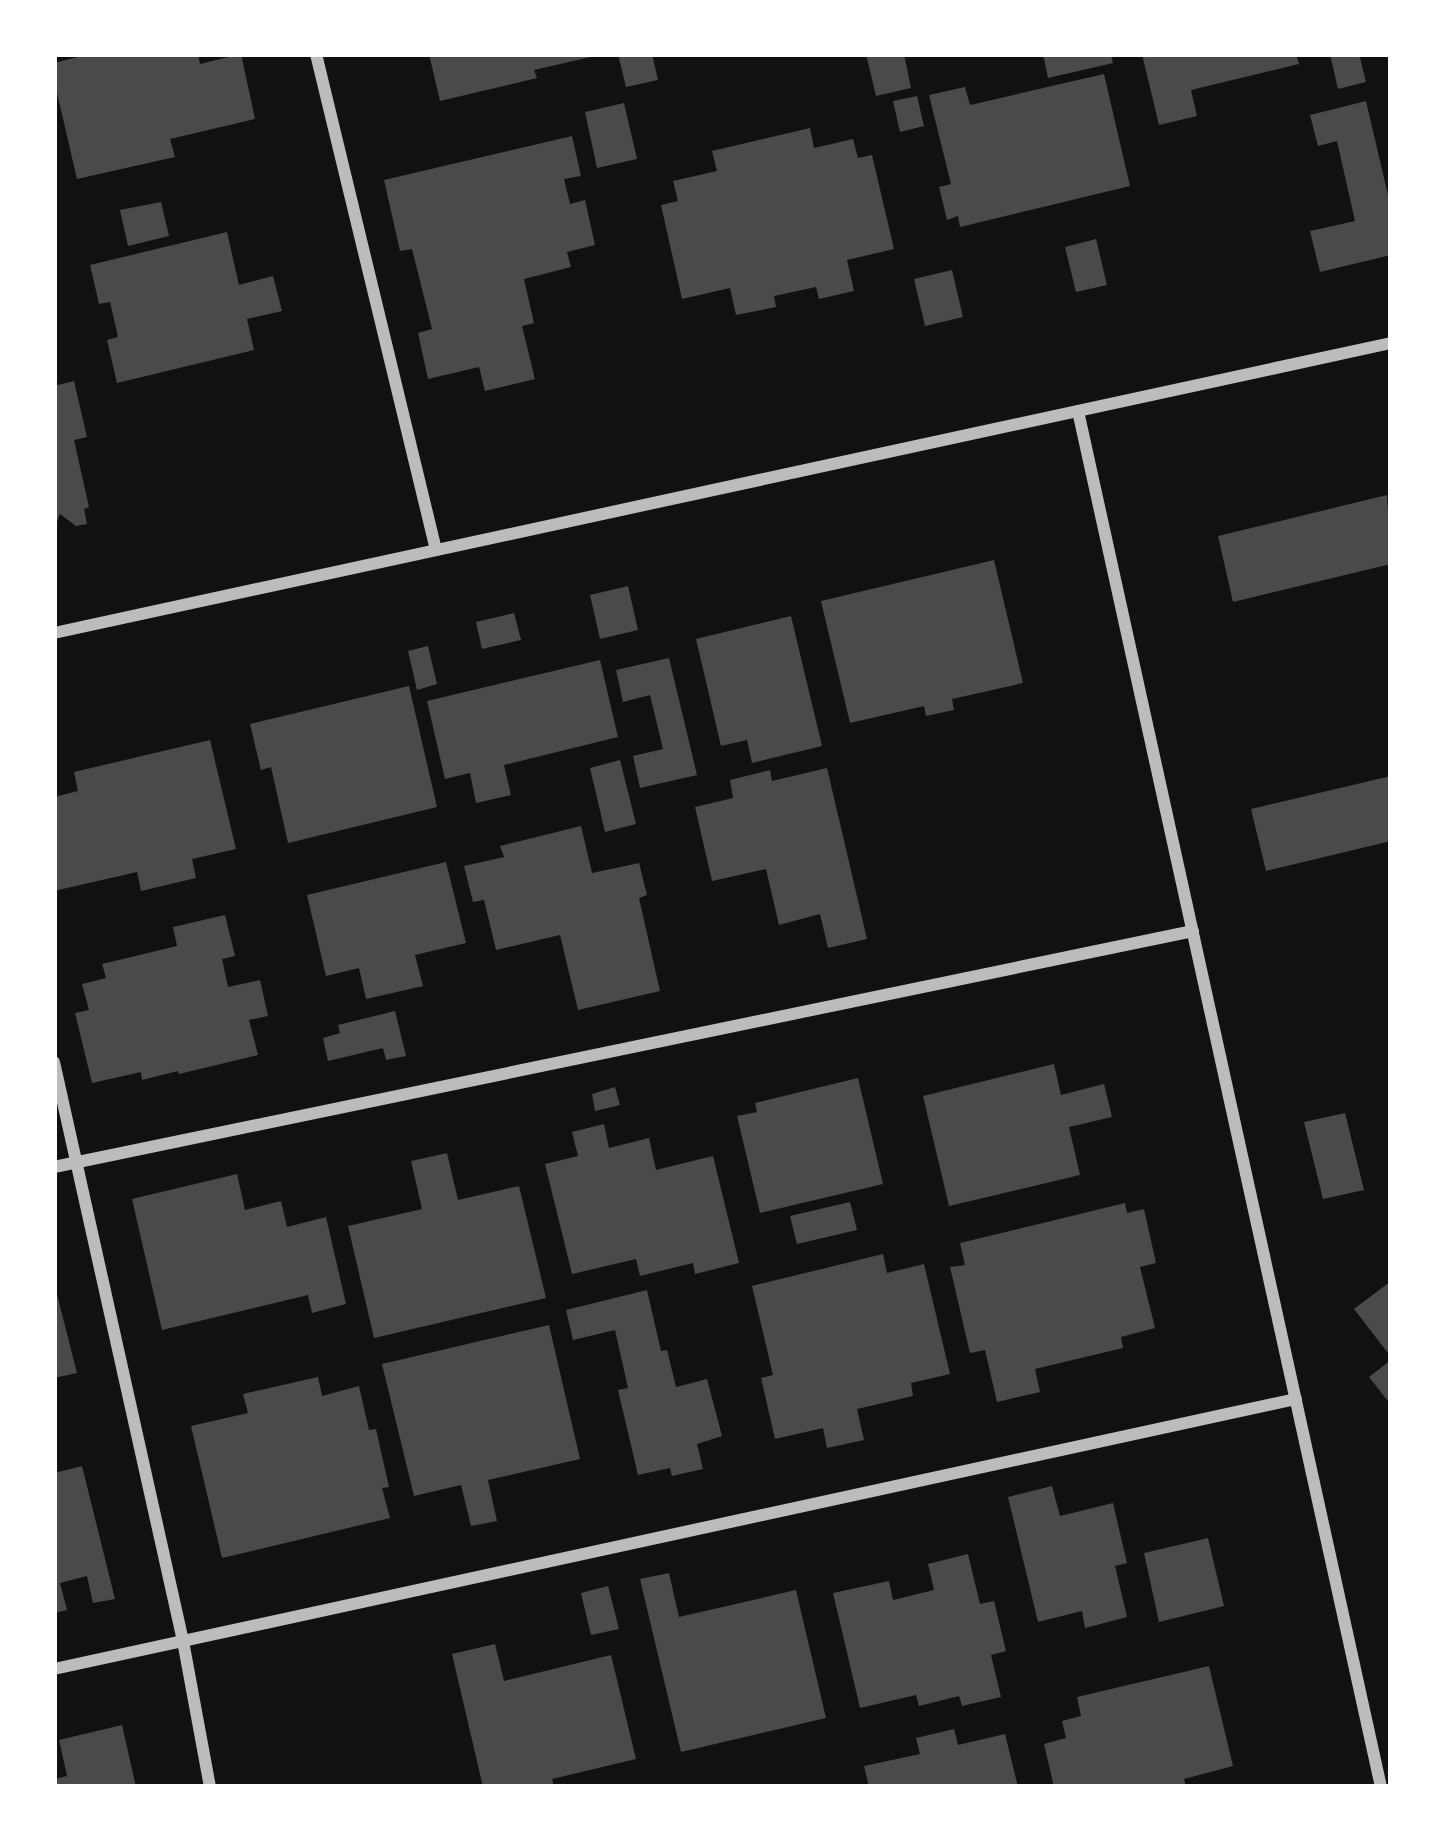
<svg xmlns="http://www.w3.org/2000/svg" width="1445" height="1841" viewBox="0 0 1445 1841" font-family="'Fira Sans',sans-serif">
	<rect width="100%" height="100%" fill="#111"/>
	<g fill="#4a4a4a">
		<polygon points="90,54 198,54 200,64 241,54 255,119 170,139 175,157 77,179 54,80 54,63"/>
		<polygon points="429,54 595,54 595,56 534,70 537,78 440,101"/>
		<polygon points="618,54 652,54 658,80 626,87"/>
		<polygon points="866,54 904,54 911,88 876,96"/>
		<polygon points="1043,54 1111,54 1113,63 1048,78"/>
		<polygon points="1142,54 1296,54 1299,64 1191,90 1197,116 1159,125"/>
		<polygon points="1330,54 1359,54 1366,82 1338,89"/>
		<polygon points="1104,74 1130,186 960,227 958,216 947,220 939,187 951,184 929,95 965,87 970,105"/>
		<polygon points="917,96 924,126 900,132 893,101"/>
		<polygon points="1366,101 1391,208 1391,255 1320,272 1310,231 1355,221 1337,141 1318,146 1310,115"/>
		<polygon points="624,103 637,159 597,168 585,112"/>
		<polygon points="810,128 814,148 853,139 858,158 872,155 894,249 847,260 854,291 819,299 816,287 774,296 776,307 736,315 730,288 682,299 661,205 678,201 673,181 717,171 712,151"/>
		<polygon points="572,136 581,176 564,179 570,204 585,200 595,245 567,252 571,267 524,279 534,323 522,326 535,379 485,391 479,367 428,379 418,333 432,329 412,249 400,251 384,180"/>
		<polygon points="161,202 169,236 128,246 120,210"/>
		<polygon points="227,232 239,285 273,276 282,311 247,319 254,350 117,383 107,340 118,337 110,302 99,304 90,265"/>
		<polygon points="1096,239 1107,285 1076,292 1065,247"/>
		<polygon points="952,270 963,317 925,326 914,279"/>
		<polygon points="74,381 87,437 74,440 89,507 84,509 87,524 76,526 60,514 54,529 54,386"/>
		<polygon points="1387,495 1391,564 1233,602 1218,536"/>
		<polygon points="994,560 1023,683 952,699 954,710 926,716 924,706 850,723 821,601"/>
		<polygon points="628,586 638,630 600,639 590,595"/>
		<polygon points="514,613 521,640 482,649 476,622"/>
		<polygon points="791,616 822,746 752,763 747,740 721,746 696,639"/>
		<polygon points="428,646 437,684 417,690 408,651"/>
		<polygon points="669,658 697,775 640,788 633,756 663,749 650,695 623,702 616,670"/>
		<polygon points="600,660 618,737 504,765 511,795 476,803 470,773 445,779 427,701"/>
		<polygon points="409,686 437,807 288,843 271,767 261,770 250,724"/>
		<polygon points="210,740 236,849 192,859 196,878 141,891 137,872 54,891 54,797 78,791 74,772"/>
		<polygon points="620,760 636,824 605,832 590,768"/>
		<polygon points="827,768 867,939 828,948 820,914 779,925 766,869 712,881 695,807 733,798 730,780 770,770 772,781"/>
		<polygon points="1391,776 1391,841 1266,871 1251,809"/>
		<polygon points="581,826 592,873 639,863 647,895 639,898 660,991 578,1010 560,935 496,950 484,900 473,902 464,866 504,857 500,846"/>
		<polygon points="446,862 466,943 415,955 423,986 366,999 359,968 326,976 307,895"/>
		<polygon points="225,915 235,956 222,959 228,987 260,980 268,1016 249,1020 258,1055 179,1074 178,1071 142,1080 141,1072 92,1083 75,1013 89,1010 82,984 106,978 102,964 177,946 173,927"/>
		<polygon points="395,1011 406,1056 386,1060 383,1048 328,1061 323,1038 340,1033 338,1025"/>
		<polygon points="1054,1064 1061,1095 1104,1084 1112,1117 1069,1127 1080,1175 949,1206 923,1096"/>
		<polygon points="858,1078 883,1184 760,1213 737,1116 757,1112 755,1103"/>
		<polygon points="615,1087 620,1105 595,1111 592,1094"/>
		<polygon points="1345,1113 1364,1190 1323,1199 1304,1122"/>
		<polygon points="604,1124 609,1148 649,1138 656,1170 713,1156 739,1263 695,1274 693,1263 640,1276 636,1259 572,1274 545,1164 578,1156 572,1132"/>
		<polygon points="447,1153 458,1200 519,1186 546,1298 374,1338 348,1226 422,1209 411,1161"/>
		<polygon points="237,1174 245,1210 281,1201 287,1227 326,1217 346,1304 312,1313 308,1295 162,1330 132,1199"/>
		<polygon points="850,1202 857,1230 797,1244 790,1216"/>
		<polygon points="1125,1203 1127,1213 1144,1209 1156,1263 1140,1267 1155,1328 1121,1337 1123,1348 1035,1369 1040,1392 997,1402 985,1350 970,1353 950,1267 965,1265 960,1243"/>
		<polygon points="883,1254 887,1273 924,1264 950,1374 911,1383 913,1396 857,1409 864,1440 827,1448 823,1428 775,1439 761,1378 773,1375 752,1286"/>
		<polygon points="1391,1281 1391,1357 1354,1309"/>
		<polygon points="54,1283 77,1373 54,1378"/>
		<polygon points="647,1290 661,1351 667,1350 676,1387 707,1379 722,1436 697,1444 703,1469 672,1476 670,1468 638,1475 618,1390 628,1388 615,1330 573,1340 566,1310"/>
		<polygon points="549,1325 580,1459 488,1480 497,1521 471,1526 461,1485 414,1496 382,1364"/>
		<polygon points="1391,1360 1391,1405 1369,1377"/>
		<polygon points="318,1377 322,1396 359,1386 369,1430 376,1429 389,1487 382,1488 390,1518 222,1558 191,1426 248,1413 243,1394"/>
		<polygon points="82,1466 115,1599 93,1603 87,1576 60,1583 67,1610 54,1613 54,1473"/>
		<polygon points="1052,1486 1060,1516 1113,1503 1127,1563 1115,1566 1127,1617 1085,1628 1082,1611 1038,1622 1008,1497"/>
		<polygon points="1208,1538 1224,1606 1159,1622 1144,1553"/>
		<polygon points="968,1554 980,1604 994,1601 1006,1651 991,1655 1001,1697 962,1706 959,1696 919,1706 916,1695 860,1708 833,1593 889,1581 893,1600 934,1590 928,1564"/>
		<polygon points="669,1573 679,1617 796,1590 826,1718 681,1752 640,1579"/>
		<polygon points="608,1586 619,1629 591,1635 581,1593"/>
		<polygon points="495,1644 504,1681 611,1655 636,1759 552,1779 554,1787 483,1787 452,1654"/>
		<polygon points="1209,1666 1233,1766 1184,1779 1186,1787 1054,1787 1044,1744 1066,1738 1062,1721 1081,1716 1077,1697"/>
		<polygon points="122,1725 136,1787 54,1787 54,1779 67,1776 59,1740"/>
		<polygon points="954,1729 958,1745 1005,1734 1018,1787 869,1787 864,1766 920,1754 916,1738"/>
	</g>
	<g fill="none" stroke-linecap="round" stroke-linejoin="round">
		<g stroke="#bcbcbc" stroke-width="12">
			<polyline points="316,54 436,550"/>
			<polyline points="1078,411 1381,1787"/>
			<polyline points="54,633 1391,343"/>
			<polyline points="54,1062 183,1641 210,1787"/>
			<polyline points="54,1167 1193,931"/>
			<polyline points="54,1669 1296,1399"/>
		</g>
	</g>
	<rect width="1445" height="1841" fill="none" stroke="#ffffff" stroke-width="114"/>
</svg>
